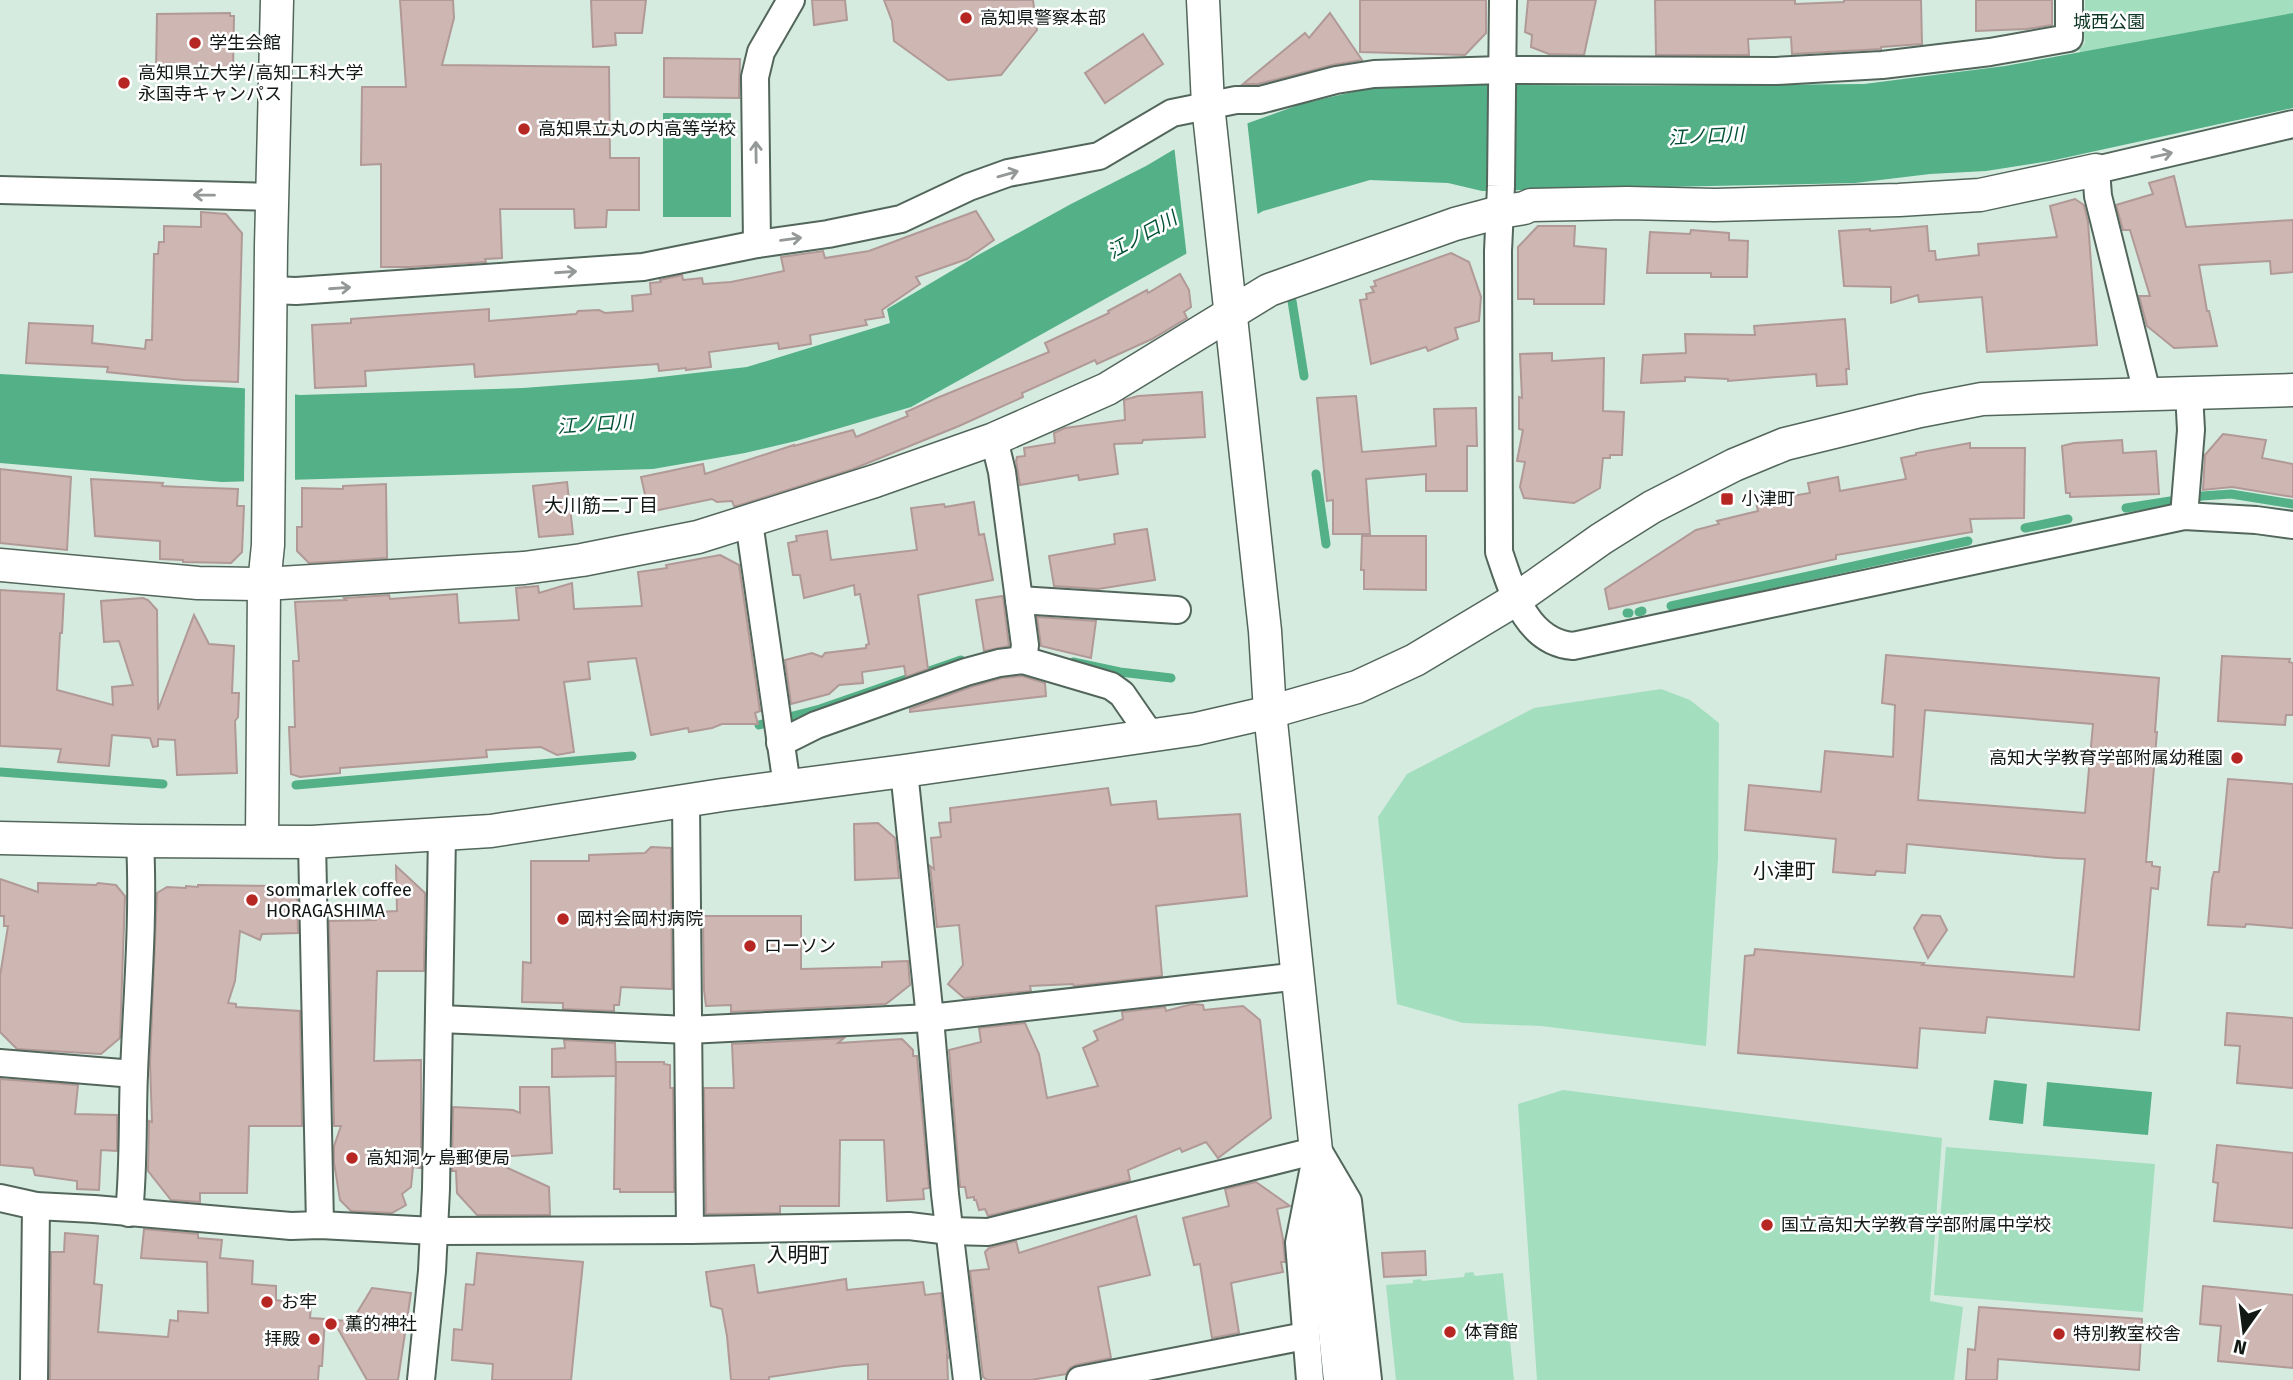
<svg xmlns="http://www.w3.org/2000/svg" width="2293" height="1380" viewBox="0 0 2293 1380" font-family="'Fira Sans','Noto Sans JP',sans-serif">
	<rect width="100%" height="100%" fill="#d5ebdf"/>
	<g fill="#a3debf">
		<polygon points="2085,0 2293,0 2293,20 2083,59 2079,49 2085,43 2084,33 2079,25 2081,11 2085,9"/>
		<polygon points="1661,689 1690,700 1719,723 1718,858 1706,1046 1541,1026 1463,1023 1397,1004 1378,817 1407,774 1534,708"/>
		<polygon points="1563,1090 1942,1138 1930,1301 1963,1307 1954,1380 1537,1380 1518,1104"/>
		<polygon points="1946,1147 2155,1164 2143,1312 1934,1295"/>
		<polygon points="1473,1272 1475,1276 1503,1273 1514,1380 1396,1380 1386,1285 1413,1283 1413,1280 1421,1279 1422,1281 1464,1277 1465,1273"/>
	</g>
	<g fill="#54b086">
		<polygon points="2293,13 2293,108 2050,161 1986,171 1930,174 1855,183 1482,191 1448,183 1370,180 1263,211 911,407 796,441 745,453 653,469 222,482 0,463 0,374 241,388 300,395 523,388 643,379 747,367 890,323 887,309 980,254 1071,204 1146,166 1173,150 1301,104 1387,84 1650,86 1864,84 2005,66"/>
		<rect x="663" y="113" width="68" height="104"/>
		<polygon points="1994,1080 2027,1084 2023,1124 1989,1120"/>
		<polygon points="2047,1082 2152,1092 2148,1135 2043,1126"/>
	</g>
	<g fill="#d5ebdf">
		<polygon points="1247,120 1258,218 1187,258 1174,145"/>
		<polygon points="245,386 295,391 295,483 244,484"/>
	</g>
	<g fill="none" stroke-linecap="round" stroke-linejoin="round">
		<g stroke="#54b086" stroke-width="9">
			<polyline points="1292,301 1304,376"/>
			<polyline points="1316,474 1326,544"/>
			<polyline points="2126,508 2202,496 2231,494 2293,504"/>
			<polyline points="2025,528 2068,519"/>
			<polyline points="1671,606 1968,541"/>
			<polyline points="1639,612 1642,611"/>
			<polyline points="1627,613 1629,613"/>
			<polyline points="1073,662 1120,672 1171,678"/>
			<polyline points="759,725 820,709 961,660"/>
			<polyline points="0,772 163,784"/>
			<polyline points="296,785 632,756"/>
		</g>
	</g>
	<g fill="#ceb6b2" stroke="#b09996" stroke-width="2" fill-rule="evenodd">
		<polygon points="400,0 453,0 454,18 442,65 609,67 610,158 639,158 639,210 607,210 606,227 575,228 574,209 500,209 502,258 485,259 486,262 410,267 381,267 381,164 361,165 362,87 406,87"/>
		<polygon points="591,0 646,0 642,33 615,33 616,45 593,47"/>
		<polygon points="812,0 845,0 847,20 814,25"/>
		<polygon points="884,0 1033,0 1037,30 1001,75 948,80 894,41 892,21"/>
		<polygon points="1360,0 1486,0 1486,33 1465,55 1360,52"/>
		<polygon points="1528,0 1596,0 1584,55 1549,54 1531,47 1532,35 1525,32"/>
		<polygon points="1655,0 1795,0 1795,4 1844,2 1844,0 1921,0 1922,44 1881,47 1881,49 1792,54 1791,37 1748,39 1749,55 1656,55"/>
		<polygon points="1976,0 2052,0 2052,25 2027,29 1976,31"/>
		<polygon points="230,13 230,16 234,16 233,71 156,69 157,14"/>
		<polygon points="1330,13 1362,60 1332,65 1258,84 1243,84 1305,33 1309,38"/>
		<polygon points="1143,34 1163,64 1105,103 1085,73"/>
		<polygon points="664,58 740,59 739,98 664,97"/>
		<polygon points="2174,176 2186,227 2293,220 2293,272 2271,274 2270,261 2199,265 2207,311 2209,311 2217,346 2174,348 2147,326 2139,296 2150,296 2130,230 2123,230 2116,205 2153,194 2149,183"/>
		<polygon points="2075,199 2084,205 2088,222 2097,345 1987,352 1982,297 1919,302 1918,295 1891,303 1891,287 1844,286 1839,231 1870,229 1870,231 1927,226 1929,251 1935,251 1936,260 1979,255 1978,244 2057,237 2050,206"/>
		<polygon points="976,211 994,240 967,259 916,277 920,284 882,310 884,317 865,320 867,325 810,335 811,344 779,349 778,343 709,352 711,367 686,370 686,368 659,371 658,364 475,377 474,364 365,371 366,386 315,388 312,325 351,323 351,319 489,309 489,321 576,314 578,311 599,310 605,313 633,311 632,296 651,294 650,283 661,282 660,280 682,275 683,280 702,278 703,284 731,282 784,271 781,257 823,251 825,258 869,251"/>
		<polygon points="201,212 226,214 242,233 238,382 183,380 107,372 108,367 26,363 29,323 93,326 92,343 145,349 146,340 152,340 154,254 158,254 159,242 164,242 164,226 201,227"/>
		<polygon points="1538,226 1575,226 1574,246 1606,249 1604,304 1534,304 1534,299 1518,299 1518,247"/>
		<polygon points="1691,230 1729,233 1729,240 1748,241 1747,277 1711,277 1711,273 1647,273 1650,232 1690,234"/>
		<polygon points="1451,253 1469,262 1481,297 1479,321 1455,328 1458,339 1428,351 1426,347 1371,364 1360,300 1367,299 1366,294 1374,292 1371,287 1376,286 1374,281"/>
		<polygon points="1180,274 1189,290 1191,307 1184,312 1187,318 1152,339 1097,364 1095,360 1022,393 1023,397 959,426 853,469 737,506 734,506 732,501 717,502 712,499 649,512 641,477 703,464 705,474 794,445 794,446 853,430 856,437 908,416 906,412 937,398 1049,352 1045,343 1109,313 1108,311 1147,290 1148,293"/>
		<polygon points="1845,319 1849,369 1846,369 1847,384 1817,386 1816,374 1728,381 1728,379 1685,377 1685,381 1641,383 1643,355 1686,353 1685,334 1755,335 1754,326"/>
		<polygon points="1552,353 1552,361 1604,358 1603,411 1624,412 1622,455 1610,455 1610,458 1603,458 1600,488 1574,503 1524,498 1520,487 1525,462 1517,461 1523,430 1519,429 1519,397 1522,398 1520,354"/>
		<polygon points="1202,392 1205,437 1143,440 1142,443 1114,444 1118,474 1079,480 1078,475 1020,485 1016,461 1017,457 1025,456 1024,448 1055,443 1054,433 1065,428 1125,420 1124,400 1138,396"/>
		<polygon points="1356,396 1362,452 1436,446 1434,409 1476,408 1477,446 1467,446 1467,491 1426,491 1426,474 1366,479 1370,534 1333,534 1333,500 1327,501 1317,398"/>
		<polygon points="2223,434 2266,440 2262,458 2293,464 2293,497 2232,487 2203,490 2205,455"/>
		<polygon points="2122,440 2123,453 2156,451 2159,494 2070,497 2070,493 2066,493 2062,446 2074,443"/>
		<polygon points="1970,443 1970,448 2025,448 2024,518 1970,519 1972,532 1836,555 1836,559 1609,609 1605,589 1696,530 1719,524 1717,521 1758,511 1756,502 1810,493 1808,483 1838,477 1840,491 1906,479 1901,458 1916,455 1916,453"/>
		<polygon points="0,469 71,477 67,550 0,543"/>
		<polygon points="91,479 163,483 162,486 182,487 238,489 237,506 244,506 242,552 231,563 183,562 183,560 160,559 160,541 95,536"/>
		<polygon points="567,482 573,534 539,537 533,486"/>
		<polygon points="386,484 387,558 309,563 297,551 297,527 302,527 302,488 343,489 343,486"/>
		<polygon points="974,502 979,535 984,534 993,580 918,595 928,669 906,677 904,666 862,672 863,683 839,685 829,694 791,704 785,660 812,653 822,657 825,653 866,648 866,645 869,644 860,594 855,595 854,585 804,598 800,575 793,575 788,543 797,541 796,536 827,531 831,560 917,550 911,508 944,504 945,507"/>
		<polygon points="1147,529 1155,580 1098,589 1054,586 1049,556 1115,544 1114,534"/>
		<polygon points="1362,536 1426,536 1426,590 1364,589 1364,570 1361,570"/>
		<polygon points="720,555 739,565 760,711 755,713 758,724 722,724 712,728 689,732 688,728 651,735 636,658 588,662 590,679 564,682 574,752 557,755 541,747 486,750 487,757 340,768 340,773 300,777 291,774 289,727 295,727 293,661 299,661 295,602 346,600 344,598 389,595 390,599 457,594 459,623 519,620 516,588 538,586 539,593 572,583 574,609 642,606 638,572 667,568 666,565"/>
		<polygon points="0,590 64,594 62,633 60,633 57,690 113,705 112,687 133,685 119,641 104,642 101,601 143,598 148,600 157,610 158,710 194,615 209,644 234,646 232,693 239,693 238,717 235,721 237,773 177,775 175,740 158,739 158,746 153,747 150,738 112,735 109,766 58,762 61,749 0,746"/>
		<polygon points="1003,596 1009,646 984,651 976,600"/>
		<polygon points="1037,617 1096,621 1091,658 1041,646"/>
		<path d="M 1886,655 L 2159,678 L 2155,732 L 2157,732 L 2146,862 L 2152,862 L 2152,866 L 2160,867 L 2158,889 L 2151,888 L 2139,1030 L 1987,1017 L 1985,1033 L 1920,1028 L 1917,1068 L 1738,1053 L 1745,956 L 1754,955 L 1755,949 L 1924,963 L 1922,965 L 2074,977 L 2085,859 L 2057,858 L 1907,844 L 1905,873 L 1876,871 L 1875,875 L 1869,875 L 1833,872 L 1836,839 L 1745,830 L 1749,785 L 1821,792 L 1825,751 L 1893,757 L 1895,705 L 1882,703 ZM 1925,710 L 2093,724 L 2085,813 L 1918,800 Z"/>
		<polygon points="2222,656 2290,659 2289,662 2293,663 2293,715 2286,715 2285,725 2218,721"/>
		<polygon points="1022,676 1045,683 1046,696 910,712 910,709 971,687 1002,678"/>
		<polygon points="2228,779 2293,784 2293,928 2246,924 2245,927 2208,925 2212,879 2214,872 2219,872"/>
		<polygon points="1108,788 1111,805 1156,801 1158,819 1240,814 1247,896 1156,906 1162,976 1074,986 1073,984 1030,986 1031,991 964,998 948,984 963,965 959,925 937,927 930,866 934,869 931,838 941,837 939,823 951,822 950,808"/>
		<polygon points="878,823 895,838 899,878 855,880 854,824"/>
		<polygon points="651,847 671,848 672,989 621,987 619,1005 614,1005 614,1011 563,1009 563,1003 522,1002 523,962 531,963 531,861 589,861 589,855 645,853"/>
		<polygon points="396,866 425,893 424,971 377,971 374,1061 421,1060 421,1168 413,1167 411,1187 402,1194 406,1205 392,1213 351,1211 340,1200 334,1163 334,1146 341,1126 334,1126 329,921 376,920 376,912 397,911"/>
		<polygon points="0,879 38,892 38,883 96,885 98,883 116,885 125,896 120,1038 101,1054 17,1049 0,1032 0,976 8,926 4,926 4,916 0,916"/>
		<polygon points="198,885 283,886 297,890 298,933 262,934 260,940 240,931 235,981 228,1003 236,1004 236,1007 300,1011 302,1126 249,1126 247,1193 200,1193 200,1202 171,1200 148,1171 149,1121 152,1122 150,1063 157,893 167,887 186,888 186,886 198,887"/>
		<polygon points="1922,915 1940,916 1947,930 1928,958 1914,928"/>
		<polygon points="703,916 801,916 801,969 882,967 882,962 908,961 910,985 886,1004 731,1012 731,1005 706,1006 704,990"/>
		<polygon points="1192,1004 1203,1005 1204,1010 1243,1006 1260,1020 1271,1118 1218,1158 1206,1142 1182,1152 1180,1148 1128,1170 1130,1180 1128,1181 988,1216 985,1209 979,1210 976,1200 974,1200 974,1197 967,1198 965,1187 960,1187 949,1050 981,1042 979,1028 1025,1023 1039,1054 1047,1098 1098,1086 1083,1048 1098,1040 1094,1031 1123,1019 1122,1012 1165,1007 1166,1011"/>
		<polygon points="2227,1013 2293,1018 2293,1088 2237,1083 2240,1046 2225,1045"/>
		<polygon points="844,1038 838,1043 902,1039 913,1050 913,1056 917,1056 929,1188 923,1189 924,1199 887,1201 884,1140 840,1140 839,1206 780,1206 780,1213 706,1214 704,1088 734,1088 732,1044"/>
		<polygon points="564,1040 615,1043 616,1076 552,1077 552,1049 565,1048"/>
		<polygon points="616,1062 664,1062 664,1064 670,1065 670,1088 673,1088 674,1192 620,1192 620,1189 614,1189"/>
		<polygon points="0,1079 78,1085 75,1114 117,1115 117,1151 101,1150 99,1190 77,1189 77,1181 35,1175 33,1168 0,1165"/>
		<polygon points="520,1087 549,1087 552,1153 486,1158 549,1187 550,1215 477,1215 457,1193 456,1171 452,1171 453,1107 513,1110 520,1113"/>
		<polygon points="2217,1145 2293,1153 2293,1228 2214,1221 2218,1183 2213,1182"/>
		<polygon points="1256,1182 1290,1206 1277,1209 1283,1239 1285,1262 1281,1262 1283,1272 1231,1283 1239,1333 1212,1338 1200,1264 1194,1265 1183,1218 1229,1206 1225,1189"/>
		<polygon points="1136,1216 1150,1275 1098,1287 1111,1358 1076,1365 1070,1368 1066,1374 1031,1380 987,1380 983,1377 970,1271 989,1269 985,1252 989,1248 1016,1241 1019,1253"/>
		<polygon points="144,1229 198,1234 198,1238 222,1240 220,1258 253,1261 252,1284 276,1286 276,1300 311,1306 310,1318 325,1319 322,1366 319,1366 318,1380 50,1380 51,1252 64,1252 65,1233 98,1236 94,1284 102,1285 98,1332 168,1337 170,1320 178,1321 178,1311 208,1313 207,1262 141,1258"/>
		<polygon points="1425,1251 1426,1275 1384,1277 1382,1253"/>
		<polygon points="477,1253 583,1262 571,1380 492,1380 493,1364 452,1360 454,1329 462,1330 466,1284 474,1285"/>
		<polygon points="754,1265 758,1293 846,1279 847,1290 923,1282 925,1295 941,1293 948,1357 947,1356 948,1380 868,1380 868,1364 843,1366 769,1377 769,1380 731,1380 727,1336 722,1309 711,1306 706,1272"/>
		<polygon points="2203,1286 2293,1295 2293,1368 2218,1361 2221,1326 2200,1324"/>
		<polygon points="372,1288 411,1293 398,1380 367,1380 333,1320 352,1321"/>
		<polygon points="1979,1307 2142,1319 2139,1370 1998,1359 1997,1380 1966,1380 1968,1349 1975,1350"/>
	</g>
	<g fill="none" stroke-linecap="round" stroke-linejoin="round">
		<g stroke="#53665b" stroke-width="30">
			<g id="minor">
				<path d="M 1503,0 L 1501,186 L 1498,251 L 1499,552 C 1512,590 1526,642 1573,646 L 2184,516 L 2256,520 L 2293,525"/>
				<polyline points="0,190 272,197"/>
				<polyline points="757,244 755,77 761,52 791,0"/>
				<polyline points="271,290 296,291 643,267 757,244 828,234 901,219 969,187 1008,173 1099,156 1172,113 1236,100 1260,100 1336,80 1374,74 1502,70 1776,71 1882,65 1990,52 2069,38 2069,0"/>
				<polyline points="2147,393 2098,196 2096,170 2293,124"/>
				<polyline points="994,439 1002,472 1025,645 1023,660"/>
				<polyline points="2184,516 2191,430 2189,392"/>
				<polyline points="749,522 787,786"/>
				<polyline points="1019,600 1177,610"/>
				<polyline points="780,743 816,725 966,672 999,663 1023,660 1111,686 1122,694 1151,736"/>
				<polyline points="904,771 930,1018 945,1194 967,1380"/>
				<polyline points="686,801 690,1230"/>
				<polyline points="312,842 320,1225"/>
				<polyline points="440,1019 688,1030 930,1018 1299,976"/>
				<polyline points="0,1063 134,1074"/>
				<polyline points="1318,1150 1348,1201 1368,1380"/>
				<polyline points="0,1198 36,1206 94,1209 291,1226 320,1225 434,1231 690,1230 909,1226 950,1231 988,1232 1318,1150"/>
				<path d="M 129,1213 C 134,1166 132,1120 134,1073 C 137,996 144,919 140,841"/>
				<polyline points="34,1380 36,1206"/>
				<polyline points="421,1380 432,1271 436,1189 442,834"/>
				<polyline points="1080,1380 1305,1336"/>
				<polyline points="1310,1380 1299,1243 1313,1172"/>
			</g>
		</g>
		<g stroke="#53665b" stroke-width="35">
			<g id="tertiary">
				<polyline points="1203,0 1208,105 1265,631 1270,712 1340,1380"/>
				<polyline points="0,565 198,583 264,584 524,568 582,560 698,537 875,481 994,439 1107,389 1269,290 1455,224 1500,212 1524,208 1531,205 1627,203 1715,205 1899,200 1980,195 2096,170"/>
				<polyline points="0,838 140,841 312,842 491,831 722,795 904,771 1196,729 1270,712 1357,687 1415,660 1515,600 1601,539 1652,507 1734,465 1785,444 1920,411 1982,399 2293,390"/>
				<polyline points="262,841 264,584 268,545 271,246 277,0"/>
			</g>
		</g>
		<use href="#minor" stroke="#fff" stroke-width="26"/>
		<use href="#tertiary" stroke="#fff" stroke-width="32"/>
	</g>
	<defs><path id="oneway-shaft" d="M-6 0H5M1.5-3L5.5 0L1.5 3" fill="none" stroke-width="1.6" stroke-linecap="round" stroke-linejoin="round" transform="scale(1.75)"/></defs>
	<g stroke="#949896">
		<use href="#oneway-shaft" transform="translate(756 152) rotate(-91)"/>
		<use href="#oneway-shaft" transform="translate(2162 155) rotate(-13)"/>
		<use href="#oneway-shaft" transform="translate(1008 174) rotate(-16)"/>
		<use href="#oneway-shaft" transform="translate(204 195) rotate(-179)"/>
		<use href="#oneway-shaft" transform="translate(791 239) rotate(-8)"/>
		<use href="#oneway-shaft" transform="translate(566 272) rotate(-4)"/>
		<use href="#oneway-shaft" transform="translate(340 288) rotate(-4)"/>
	</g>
	<g fill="#b62724" stroke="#fff" stroke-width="2.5">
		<circle cx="966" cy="18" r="7"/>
		<circle cx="195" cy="43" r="7"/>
		<circle cx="124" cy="83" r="7"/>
		<circle cx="524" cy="129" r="7"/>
		<rect x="1720" y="492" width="14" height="14" rx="3.5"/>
		<circle cx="2237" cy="758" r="7"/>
		<circle cx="252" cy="900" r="7"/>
		<circle cx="563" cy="919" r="7"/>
		<circle cx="750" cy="946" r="7"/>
		<circle cx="352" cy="1158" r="7"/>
		<circle cx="1767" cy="1225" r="7"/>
		<circle cx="267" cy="1302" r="7"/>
		<circle cx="331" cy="1324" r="7"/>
		<circle cx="1450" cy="1332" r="7"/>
		<circle cx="2059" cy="1334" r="7"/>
		<circle cx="314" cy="1339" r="7"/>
	</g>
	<g text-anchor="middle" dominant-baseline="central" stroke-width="5" stroke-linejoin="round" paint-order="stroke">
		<g font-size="18" fill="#121915" stroke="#fff" text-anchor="start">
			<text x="980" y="18">高知県警察本部</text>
			<text x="209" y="43">学生会館</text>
			<text x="138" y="73">高知県立大学/高知工科大学<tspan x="138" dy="21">永国寺キャンパス</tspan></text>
			<text x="538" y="129">高知県立丸の内高等学校</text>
			<text x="1741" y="499">小津町</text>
			<text x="2223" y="758" text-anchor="end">高知大学教育学部附属幼稚園</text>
			<text x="266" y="890">sommarlek coffee<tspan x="266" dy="21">HORAGASHIMA</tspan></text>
			<text x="577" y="919">岡村会岡村病院</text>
			<text x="764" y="946">ローソン</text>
			<text x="366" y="1158">高知洞ヶ島郵便局</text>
			<text x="1781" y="1225">国立高知大学教育学部附属中学校</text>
			<text x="281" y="1302">お牢</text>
			<text x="345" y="1324">薫的神社</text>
			<text x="1464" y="1332">体育館</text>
			<text x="2073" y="1334">特別教室校舎</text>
			<text x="300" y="1339" text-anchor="end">拝殿</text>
		</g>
		<g font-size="18" fill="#0c3524" stroke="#fff">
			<text x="2109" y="22">城西公園</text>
		</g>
		<g font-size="19" font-style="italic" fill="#005034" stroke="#fff">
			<text transform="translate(1706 136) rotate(-3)">江ノ口川</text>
			<text transform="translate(1142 235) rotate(-29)">江ノ口川</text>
			<text transform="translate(595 424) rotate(-4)">江ノ口川</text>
		</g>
		<g font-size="19" fill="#121915" stroke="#fff">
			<text x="601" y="505">大川筋二丁目</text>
		</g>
		<g font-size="21" fill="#121915" stroke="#fff">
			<text x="1784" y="871">小津町</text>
			<text x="798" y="1255">入明町</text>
		</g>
	</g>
	<g transform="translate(2244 1331) rotate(194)" stroke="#ffffff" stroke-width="5" paint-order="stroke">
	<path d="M0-5L12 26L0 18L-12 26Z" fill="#121915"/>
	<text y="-10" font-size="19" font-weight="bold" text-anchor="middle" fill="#121915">N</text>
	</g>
</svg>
